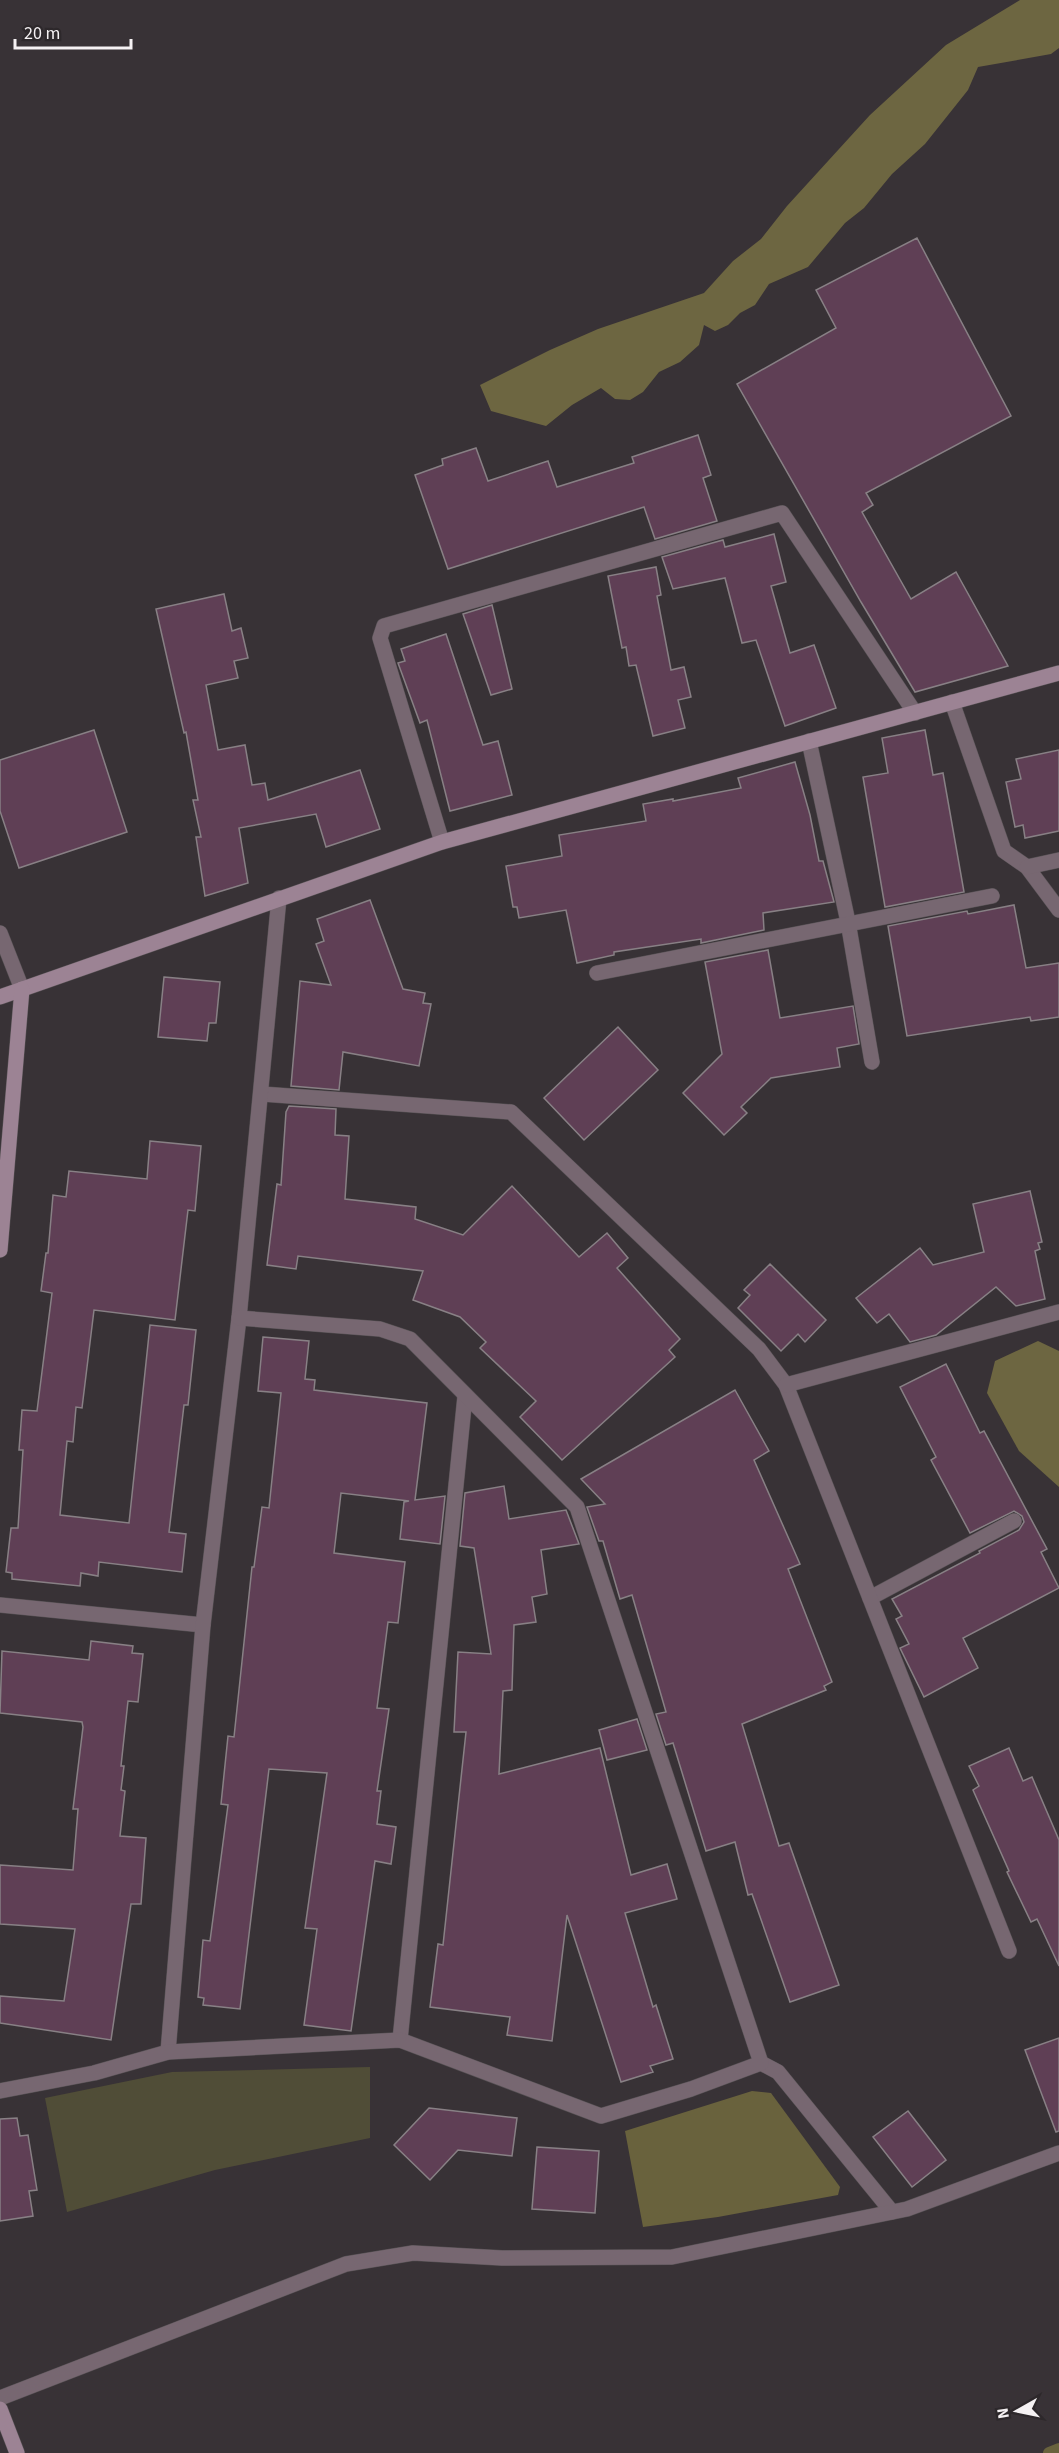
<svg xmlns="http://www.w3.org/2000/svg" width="1059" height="2453" viewBox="0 0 1059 2453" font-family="'Source Sans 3',sans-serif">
	<rect width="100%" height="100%" fill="#383236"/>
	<polygon fill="#504d37" points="370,2067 370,2138 215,2170 67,2212 45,2098 172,2072"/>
	<g fill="#6d6641">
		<polygon points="1020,0 1059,0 1059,48 1051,54 978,67 968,90 925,144 892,174 864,208 845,223 808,267 769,284 755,305 740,313 728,325 715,331 704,325 699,345 680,362 659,372 643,392 630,400 615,399 601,388 572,405 546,426 491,411 480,385 550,350 598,329 704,293 733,261 761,239 787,206 870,115 946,45"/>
		<polygon points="1038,1341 1059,1351 1059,1487 1019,1451 987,1393 995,1361"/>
	</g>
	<polygon fill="#69623d" points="752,2091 771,2093 840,2187 838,2195 718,2217 643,2227 625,2131"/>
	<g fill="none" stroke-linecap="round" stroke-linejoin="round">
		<polyline stroke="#69623d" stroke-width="12" points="1049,2453 1059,2449"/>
	</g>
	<g fill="#5f3f55" stroke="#888085" stroke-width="1.5">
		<polygon points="917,238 1011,416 866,493 873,505 862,512 911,599 956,572 1008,666 915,692 861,602 737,384 836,328 816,290"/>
		<polygon points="698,435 711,475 703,478 717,521 655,539 644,507 448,569 415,475 443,465 442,459 476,448 488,481 548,461 557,487 634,463 632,457"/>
		<polygon points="774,534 786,582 771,586 790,653 814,645 836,708 785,726 756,640 742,643 725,578 673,589 662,557 723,540 725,547"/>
		<polygon points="656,567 661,595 657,596 671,670 684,667 691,697 678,700 685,728 653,736 636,665 629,666 626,647 622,648 608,576"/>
		<polygon points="224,594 232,631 241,628 248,658 234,661 238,678 206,685 218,750 245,745 252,785 265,783 268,800 360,770 380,829 326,847 316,814 239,828 248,883 205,896 196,837 201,837 193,800 198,800 186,732 184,733 156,609"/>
		<polygon points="492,605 512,689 491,695 463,614"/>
		<polygon points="446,634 483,745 498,741 512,795 450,811 427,720 420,723 398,663 405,661 401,649"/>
		<polygon points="94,730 127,832 19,868 0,811 0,760"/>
		<polygon points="925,730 933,775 943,773 964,892 885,907 863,777 888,773 882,738"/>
		<polygon points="1059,750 1059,831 1025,838 1023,825 1015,827 1006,782 1021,779 1016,759"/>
		<polygon points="795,762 810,815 819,861 823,861 834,902 763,913 764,930 701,943 701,939 614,952 614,955 577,963 566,910 519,918 517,907 513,907 506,866 562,856 559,835 646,821 643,804 673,799 673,801 741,788 738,778"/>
		<polygon points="370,900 403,989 425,993 423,1003 431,1004 419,1066 343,1052 339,1090 291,1086 300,981 331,985 316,944 324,941 317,919"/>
		<polygon points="1014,905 1026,968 1059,963 1059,1017 1031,1021 1030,1017 907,1036 888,926 967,911 968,914"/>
		<polygon points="768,950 780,1018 853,1006 859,1044 837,1048 840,1067 771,1078 741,1107 747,1113 724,1135 683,1093 722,1054 705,962"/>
		<polygon points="164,977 220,982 216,1023 209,1023 207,1041 158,1037"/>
		<polygon points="618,1027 658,1070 584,1140 544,1098"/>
		<polygon points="289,1106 336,1109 335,1135 349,1136 345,1199 416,1207 415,1219 463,1235 512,1186 579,1257 607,1233 628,1258 617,1268 680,1339 669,1350 675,1357 562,1460 520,1417 536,1401 480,1348 486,1342 460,1317 413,1300 423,1271 298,1256 296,1269 267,1265 277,1184 281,1185 286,1112"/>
		<polygon points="150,1141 201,1146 195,1211 188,1210 175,1320 94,1310 82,1408 76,1407 73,1442 67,1441 60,1515 129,1523 150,1325 196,1330 188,1405 184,1405 169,1532 186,1534 182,1572 99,1562 98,1576 81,1573 80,1586 12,1579 12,1573 6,1572 11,1528 18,1528 23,1450 19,1450 22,1410 37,1411 52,1293 41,1291 46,1253 48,1253 53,1195 66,1197 69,1171 147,1179"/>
		<polygon points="1030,1191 1042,1242 1038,1243 1040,1249 1035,1251 1045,1299 1016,1306 996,1287 936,1335 910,1342 889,1314 877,1323 856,1298 920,1248 933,1265 984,1252 973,1204"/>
		<polygon points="770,1264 826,1320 805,1342 798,1334 781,1351 738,1308 750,1295 744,1290"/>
		<polygon points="263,1337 309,1341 305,1379 315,1380 314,1390 427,1403 415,1500 445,1496 440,1544 400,1539 404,1502 409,1501 341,1493 334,1553 405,1562 398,1623 388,1622 377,1708 389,1709 377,1791 381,1791 377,1824 396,1827 391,1864 375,1861 351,2031 304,2025 317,1929 305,1928 327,1773 269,1769 240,2009 203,2005 204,1998 198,1997 203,1940 210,1941 228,1805 221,1804 228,1736 234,1737 252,1567 254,1567 262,1507 269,1508 281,1393 258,1391"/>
		<polygon points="946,1364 980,1433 984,1431 1047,1549 1041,1552 1059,1588 963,1638 978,1668 924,1697 900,1648 909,1644 896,1619 902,1616 892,1599 980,1553 979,1551 1019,1530 1024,1522 1022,1516 1014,1511 970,1533 931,1460 936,1457 900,1387"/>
		<polygon points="735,1390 769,1451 754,1460 800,1564 788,1569 832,1682 824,1686 826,1690 742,1724 779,1846 789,1843 839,1985 790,2002 752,1894 748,1895 735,1842 706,1851 673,1743 666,1745 656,1714 666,1712 632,1595 620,1599 603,1541 599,1541 587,1507 605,1504 581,1479"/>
		<polygon points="504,1486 509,1519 566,1510 579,1544 541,1550 547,1594 532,1597 536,1622 514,1625 512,1690 503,1691 499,1774 600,1748 631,1875 667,1864 677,1899 625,1913 653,2007 656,2005 673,2059 650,2066 653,2072 621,2082 567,1915 552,2041 507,2035 510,2017 430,2007 438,1944 443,1945 466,1732 454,1732 458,1652 491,1654 474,1548 460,1546 465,1493"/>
		<polygon points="91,1641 133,1646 132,1653 143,1654 138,1702 128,1701 121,1766 124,1766 121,1790 125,1791 120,1836 146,1838 141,1904 131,1904 111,2040 0,2023 0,1996 64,2001 75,1929 0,1924 0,1865 73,1870 78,1809 73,1809 83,1727 82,1722 0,1713 2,1651 89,1660"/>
		<polygon points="637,1719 647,1750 607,1760 599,1730"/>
		<polygon points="1009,1748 1023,1781 1032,1777 1059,1840 1059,1966 1037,1919 1031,1922 1007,1872 1009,1871 973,1790 979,1786 969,1766"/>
		<polygon points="1059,2038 1059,2131 1056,2132 1025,2050"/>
		<polygon points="429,2108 517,2118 512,2156 458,2150 430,2180 394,2145"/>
		<polygon points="908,2111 946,2160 912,2187 873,2137"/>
		<polygon points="17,2118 20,2136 28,2135 37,2190 29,2191 33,2216 0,2221 0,2119"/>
		<polygon points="537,2147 599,2151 595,2213 532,2209"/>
	</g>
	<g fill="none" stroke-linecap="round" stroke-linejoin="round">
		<g stroke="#565154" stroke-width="16">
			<polyline id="lane" points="870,1598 1014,1521"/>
		</g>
		<g stroke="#565154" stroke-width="16">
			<g id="street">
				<polyline points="952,702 1004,851 1027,867 1059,910"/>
				<polyline points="809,741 848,922 872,1062"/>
				<polyline points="442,842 380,638 384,626 782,513 915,713"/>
				<polyline points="1027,867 1059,860"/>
				<polyline points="0,933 22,989"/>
				<polyline points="597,973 992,896"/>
				<polyline points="262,1094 511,1112 759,1349 786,1385 1009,1951"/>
				<polyline points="786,1385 1059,1312"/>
				<polyline points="0,1605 203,1625"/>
				<polyline points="400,2040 465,1396"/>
				<polyline points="168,2052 203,1625 239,1318 279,898"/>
				<polyline points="761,2063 778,2072 892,2212"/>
				<polyline points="0,2091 94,2073 168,2052 400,2040 601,2116 691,2089 761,2063 577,1507 410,1339 380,1329 239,1318"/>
				<polyline points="0,2398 346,2264 413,2253 502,2258 672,2257 907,2209 1059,2153"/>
			</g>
		</g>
		<g stroke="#565154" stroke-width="16">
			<g id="secondary">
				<polyline points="0,997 442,842 1059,673"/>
				<polyline points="0,1250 22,989"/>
				<polyline points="0,2409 17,2453"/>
			</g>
		</g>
		<use href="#lane" stroke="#776771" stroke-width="15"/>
		<use href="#street" stroke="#776771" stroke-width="15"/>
		<use href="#secondary" stroke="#9c8394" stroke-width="15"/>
	</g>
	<g transform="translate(1017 2411) rotate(261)" stroke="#2d282b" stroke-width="4.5" paint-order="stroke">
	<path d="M0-4.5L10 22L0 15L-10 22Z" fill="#f5f1f3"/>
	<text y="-9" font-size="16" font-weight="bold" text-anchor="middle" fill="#f5f1f3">N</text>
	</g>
	<path d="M15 39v9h116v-9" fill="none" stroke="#f5f1f3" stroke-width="3"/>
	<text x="24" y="39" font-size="18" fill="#f5f1f3" stroke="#2d282b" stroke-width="4.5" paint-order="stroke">20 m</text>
</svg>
